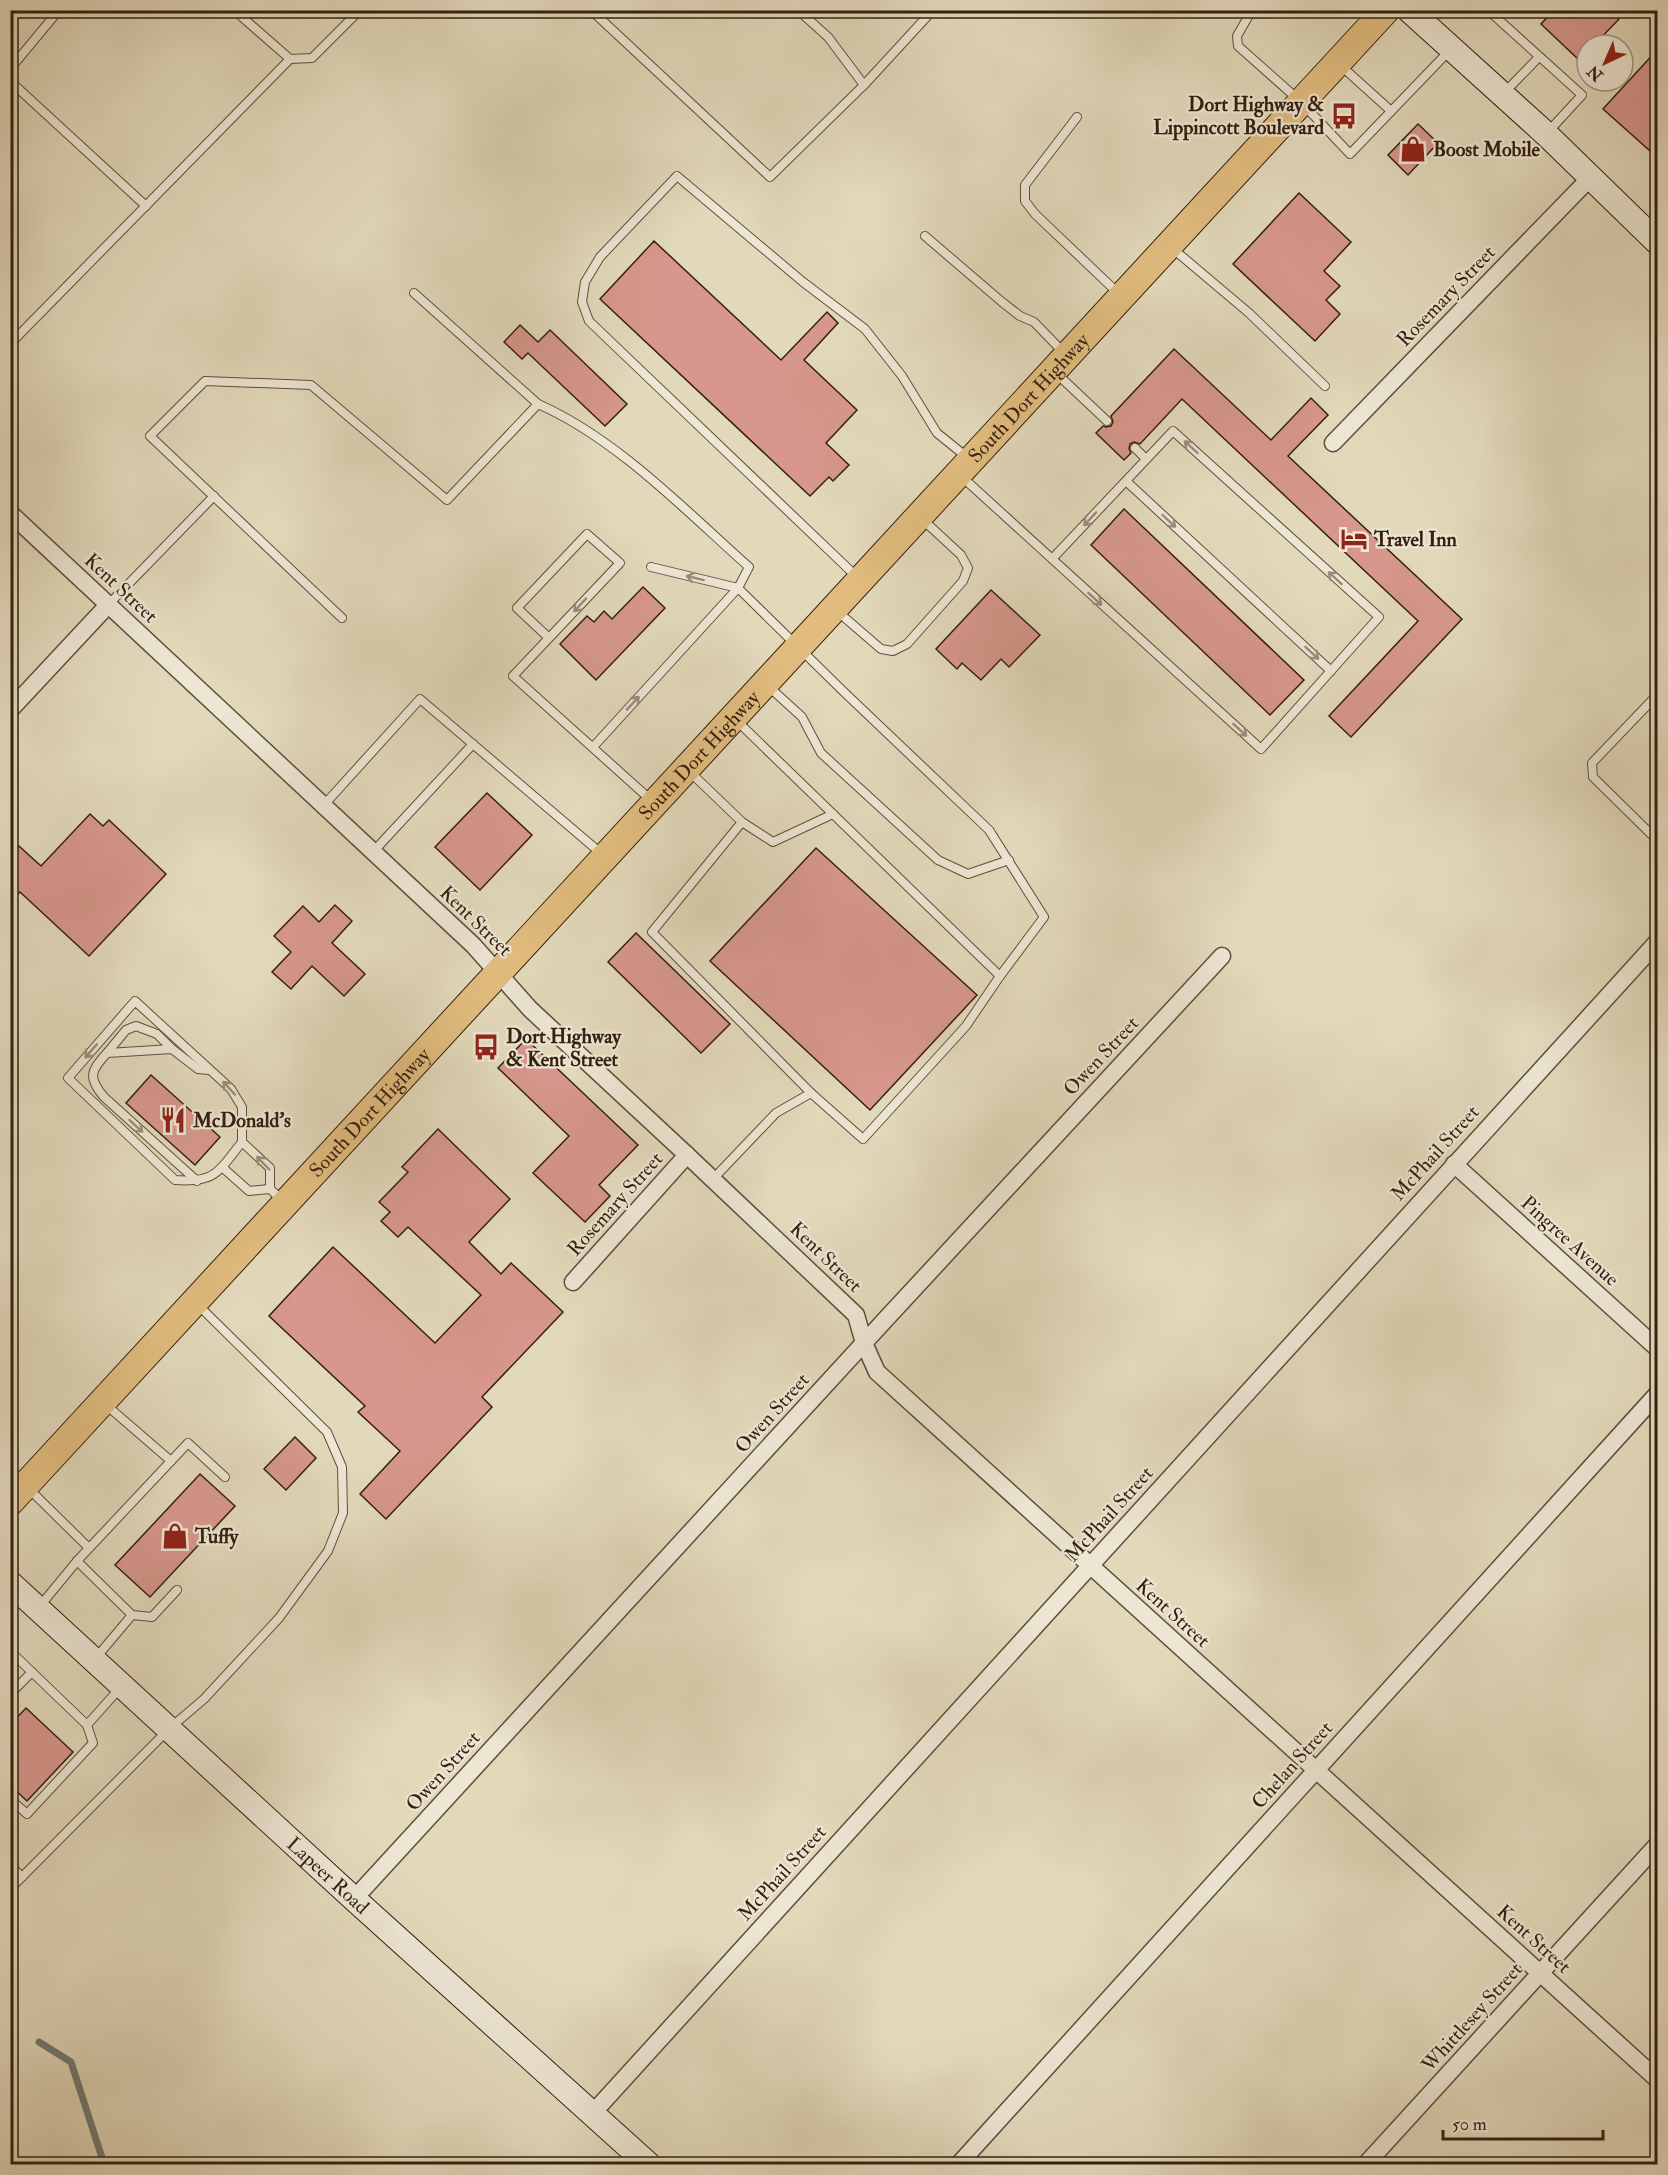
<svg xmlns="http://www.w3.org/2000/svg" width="1668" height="2175" viewBox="0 0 1668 2175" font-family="'IM FELL Double Pica',serif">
	<rect width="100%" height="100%" fill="#e2d9bb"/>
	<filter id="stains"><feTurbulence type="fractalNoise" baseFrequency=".00333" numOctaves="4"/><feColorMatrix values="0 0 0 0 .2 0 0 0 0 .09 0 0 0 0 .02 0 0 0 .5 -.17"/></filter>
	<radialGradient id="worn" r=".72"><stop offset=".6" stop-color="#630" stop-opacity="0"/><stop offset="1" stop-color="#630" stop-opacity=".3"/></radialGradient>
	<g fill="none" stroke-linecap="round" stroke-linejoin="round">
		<polyline stroke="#6f7b73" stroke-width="7" points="39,2042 71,2062 104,2164"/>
	</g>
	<g fill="#d7978c" stroke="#351f0f" stroke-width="1.5">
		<polygon points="1554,10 1611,10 1619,19 1594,45 1587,45 1587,52 1579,60 1541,24"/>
		<polygon points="1658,49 1658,158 1603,109"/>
		<polygon points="1418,124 1438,143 1408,175 1388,155"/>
		<polygon points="1299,193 1351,242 1324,271 1340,286 1326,300 1340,314 1315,341 1233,264"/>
		<polygon points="654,241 781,360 827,312 838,323 804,360 857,410 826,443 849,465 833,481 829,477 810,496 600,299"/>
		<polygon points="520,325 538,342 550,330 627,404 605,426 528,353 522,359 504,342"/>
		<polygon points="1174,349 1271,440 1311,398 1328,415 1288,456 1462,619 1351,737 1329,716 1418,621 1182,399 1140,444 1134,442 1130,444 1129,449 1131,453 1124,460 1096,433 1103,426 1106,427 1111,426 1113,422 1111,416"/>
		<polygon points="1124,509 1304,680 1270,715 1091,545"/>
		<polygon points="643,587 665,608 596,680 560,644 587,616 594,622 604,611 612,619"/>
		<polygon points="991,590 1040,635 1009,667 1001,659 981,680 962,663 957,669 936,649"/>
		<polygon points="487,793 532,835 480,890 435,847"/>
		<polygon points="90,814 103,826 109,820 166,874 89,956 20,892 10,902 10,838 41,866"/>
		<polygon points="816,848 977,995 870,1110 710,961"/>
		<polygon points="335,905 352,921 332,943 365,974 344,996 312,966 291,989 272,972 291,952 274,936 303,906 319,922"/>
		<polygon points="636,933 730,1024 701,1053 608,962"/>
		<polygon points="526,1039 638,1145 599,1185 610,1196 585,1222 533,1173 569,1136 498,1068"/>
		<polygon points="151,1075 220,1137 195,1165 126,1103"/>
		<polygon points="438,1129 510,1199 469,1242 501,1274 511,1263 563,1312 482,1397 492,1407 386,1519 360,1494 400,1451 358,1412 365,1406 269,1316 333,1247 435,1343 481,1295 408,1227 398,1237 381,1221 390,1212 379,1202 408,1172 402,1167"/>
		<polygon points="295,1437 316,1458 286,1490 264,1469"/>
		<polygon points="200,1474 235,1506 150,1597 115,1565"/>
		<polygon points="26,1708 73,1752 27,1801 10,1785 10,1725"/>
	</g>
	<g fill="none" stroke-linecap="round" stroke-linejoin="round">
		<g stroke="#604e3a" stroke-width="10">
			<g id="lane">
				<polyline points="591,10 770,177 864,85 933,10"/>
				<polyline points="798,10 828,37 864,85"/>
				<polyline points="1252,10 1237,36 1238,46 1301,102 1350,154 1451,49"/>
				<polyline points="1488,10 1582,95 1548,132"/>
				<polyline points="290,59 312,58 360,10"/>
				<polyline points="1339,64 1390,110"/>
				<polyline points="10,69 59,10"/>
				<polyline points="10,81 146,206"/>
				<polyline points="1504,93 1539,57"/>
				<polyline points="1077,117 1025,185 1025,201 1035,214 1119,294"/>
				<polyline points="925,236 1002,302 1020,316 1034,322 1065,354"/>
				<polyline points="1172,248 1249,313 1325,386"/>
				<polyline points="414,293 538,404"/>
				<polyline points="10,344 290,59 234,10"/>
				<polyline points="1055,372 1107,421"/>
				<polyline points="1135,448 1146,459"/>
				<polyline points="961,476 1261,749 1379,617 1173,431 1052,559"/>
				<polyline points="1126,481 1331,671"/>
				<polyline points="651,567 738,588 845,693 989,830 1044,917 1000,976"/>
				<polyline points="858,578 589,321 582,302 585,282 600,257 677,176 803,282 865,329 902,376 937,433 968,458"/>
				<polyline points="108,605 214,496"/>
				<polyline points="837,611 881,649 893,651 907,644 963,581 968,568 961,555 921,518"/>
				<path d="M 342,618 L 150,436 L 205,381 L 311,385 L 447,500 L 538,404 C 616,438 686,511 749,567 L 738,588 L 594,746"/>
				<polyline points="549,638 517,608 587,534 620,563 513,676 652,801"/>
				<polyline points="768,686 802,717 821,753 938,860 968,874 1009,860"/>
				<polyline points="1658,694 1592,763 1593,777 1658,841"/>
				<polyline points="690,772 742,822 652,932 811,1093"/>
				<polyline points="324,805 420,699 603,855"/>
				<polyline points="742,822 773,842 833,814"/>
				<polyline points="373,852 473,744"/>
				<polyline points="107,1053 126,1030 136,1026 157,1034 172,1049"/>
				<path d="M 242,1142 C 218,1172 216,1183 175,1180 L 68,1078 L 135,1001 L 231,1089 L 242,1107 L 242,1142 L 270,1168 L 270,1189"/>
				<polyline points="222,1167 249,1191 270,1189 283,1201"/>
				<polyline points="713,1179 776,1113 811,1093 863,1139 966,1026 1000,976 736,720"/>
				<path d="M 197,1181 L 104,1097 C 88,1078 90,1071 107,1053 L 172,1049 L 198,1069 L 209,1070"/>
				<polyline points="171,1461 188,1443 225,1477"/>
				<polyline points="27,1487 89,1548"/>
				<polyline points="77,1561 171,1461 105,1404"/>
				<polyline points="40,1606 77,1561 132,1615 95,1659"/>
				<polyline points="132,1615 152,1617 177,1590"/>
				<polyline points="10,1651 87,1725"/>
				<polyline points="10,1694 32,1672"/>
				<polyline points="10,1799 27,1814 93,1743 87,1725 120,1688"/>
				<polyline points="10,1865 22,1877"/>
				<polyline points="10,1889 170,1728 204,1699 279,1618 328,1551 343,1513 342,1467 327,1432 198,1305"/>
			</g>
		</g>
		<g stroke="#604e3a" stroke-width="19">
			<g id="street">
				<polyline points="1333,443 1590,178"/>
				<polyline points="10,513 473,945 530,1009 687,1155 856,1315 864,1343 877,1372 1658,2080"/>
				<polyline points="10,710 108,605"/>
				<polyline points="1454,1164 1658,1349"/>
				<polyline points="573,1282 687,1155"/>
				<polyline points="354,1899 885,1320 1222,956"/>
				<polyline points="592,2114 1658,941"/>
				<polyline points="959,2164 1658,1393"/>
				<polyline points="1366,2164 1658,1844"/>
			</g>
		</g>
		<g stroke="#351f0f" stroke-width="26">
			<g id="secondary">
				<polyline points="1409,10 1546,134 1658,243"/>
				<path id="s1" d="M 10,1583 L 354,1899 L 648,2164"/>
			</g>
		</g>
		<g stroke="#351f0f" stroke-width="29">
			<g id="primary">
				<path id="s2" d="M 10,1502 L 1386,10"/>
			</g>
		</g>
		<use href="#lane" stroke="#ece6d3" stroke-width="8"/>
		<use href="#street" stroke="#ece6d3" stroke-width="16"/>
		<use href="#secondary" stroke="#ece6d3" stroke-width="24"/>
		<use href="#primary" stroke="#e1bc7e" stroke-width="27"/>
	</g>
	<defs><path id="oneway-shaft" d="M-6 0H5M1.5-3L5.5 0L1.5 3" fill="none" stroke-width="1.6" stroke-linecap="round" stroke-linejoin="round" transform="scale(1.5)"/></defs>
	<g stroke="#9a8c7b">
		<use href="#oneway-shaft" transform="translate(1191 447) rotate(-138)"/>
		<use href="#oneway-shaft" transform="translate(1090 519) rotate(133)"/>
		<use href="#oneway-shaft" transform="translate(1169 521) rotate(43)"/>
		<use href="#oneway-shaft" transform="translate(695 578) rotate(-166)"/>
		<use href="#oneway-shaft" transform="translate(1335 578) rotate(-138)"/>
		<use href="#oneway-shaft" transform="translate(1095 599) rotate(42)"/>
		<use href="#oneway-shaft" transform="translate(580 605) rotate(133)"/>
		<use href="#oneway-shaft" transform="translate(1312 653) rotate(43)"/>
		<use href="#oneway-shaft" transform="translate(633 703) rotate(-47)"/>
		<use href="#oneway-shaft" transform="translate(1240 730) rotate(42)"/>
		<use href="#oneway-shaft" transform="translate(91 1051) rotate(131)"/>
		<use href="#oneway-shaft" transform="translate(229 1088) rotate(-132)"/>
		<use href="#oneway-shaft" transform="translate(136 1126) rotate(42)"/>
		<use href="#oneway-shaft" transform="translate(263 1163) rotate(-134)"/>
	</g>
	<defs>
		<g id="bus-bare" transform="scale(2.07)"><path d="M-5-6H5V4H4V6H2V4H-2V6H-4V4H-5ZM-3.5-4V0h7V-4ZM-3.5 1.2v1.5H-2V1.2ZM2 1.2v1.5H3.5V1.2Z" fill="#8f2418" stroke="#ece6d3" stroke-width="2.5" paint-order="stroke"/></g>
		<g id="shop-bare" transform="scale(2.07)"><path d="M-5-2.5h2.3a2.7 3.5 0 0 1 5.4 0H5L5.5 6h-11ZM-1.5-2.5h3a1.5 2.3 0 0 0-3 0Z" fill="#8f2418" stroke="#ece6d3" stroke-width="2.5" paint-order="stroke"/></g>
		<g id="hotel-bare" transform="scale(2.07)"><path d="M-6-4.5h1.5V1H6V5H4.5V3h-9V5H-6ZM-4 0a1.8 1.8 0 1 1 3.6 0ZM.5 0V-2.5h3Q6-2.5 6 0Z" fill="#8f2418" stroke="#ece6d3" stroke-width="2.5" paint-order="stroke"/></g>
		<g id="restaurant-bare" transform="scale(2.07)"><path d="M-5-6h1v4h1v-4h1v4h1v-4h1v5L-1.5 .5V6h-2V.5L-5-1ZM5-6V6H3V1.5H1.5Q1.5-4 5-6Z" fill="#8f2418" stroke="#ece6d3" stroke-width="2.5" paint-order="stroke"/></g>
	</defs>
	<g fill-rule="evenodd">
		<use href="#bus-bare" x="1344" y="116"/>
		<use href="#shop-bare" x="1413" y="149"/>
		<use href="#hotel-bare" x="1354" y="539"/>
		<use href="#bus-bare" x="486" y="1047"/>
		<use href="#restaurant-bare" x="173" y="1120"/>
		<use href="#shop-bare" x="175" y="1536"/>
	</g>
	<g text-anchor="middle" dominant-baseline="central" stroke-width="4.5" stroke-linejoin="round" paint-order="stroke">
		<g font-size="20" font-weight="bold" fill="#351f0f" stroke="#ece6d3" text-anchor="start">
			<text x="1324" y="104" text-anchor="end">Dort Highway &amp;<tspan x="1324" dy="23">Lippincott Boulevard</tspan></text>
			<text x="1433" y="149">Boost Mobile</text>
			<text x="1374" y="539">Travel Inn</text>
			<text x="506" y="1036">Dort Highway<tspan x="506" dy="23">&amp; Kent Street</tspan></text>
			<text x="193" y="1120">McDonald's</text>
			<text x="195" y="1536">Tuffy</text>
		</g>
		<g font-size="20" fill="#351f0f" stroke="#ece6d3">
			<text transform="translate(1446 296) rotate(-46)">Rosemary Street</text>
			<text stroke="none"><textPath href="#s2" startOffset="1502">South Dort Highway</textPath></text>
			<text transform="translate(121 588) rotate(43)">Kent Street</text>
			<text stroke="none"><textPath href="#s2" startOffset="1016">South Dort Highway</textPath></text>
			<text transform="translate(476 921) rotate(44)">Kent Street</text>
			<text transform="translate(1101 1056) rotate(-47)">Owen Street</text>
			<text stroke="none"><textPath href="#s2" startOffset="530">South Dort Highway</textPath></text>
			<text transform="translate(1435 1153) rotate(-48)">McPhail Street</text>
			<text transform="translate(615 1204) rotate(-48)">Rosemary Street</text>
			<text transform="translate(1570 1241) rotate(42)">Pingree Avenue</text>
			<text transform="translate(826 1257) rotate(44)">Kent Street</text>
			<text transform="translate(772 1413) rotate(-48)">Owen Street</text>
			<text transform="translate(1109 1514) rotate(-48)">McPhail Street</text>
			<text transform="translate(1173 1613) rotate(42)">Kent Street</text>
			<text transform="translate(1292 1765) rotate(-48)">Chelan Street</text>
			<text transform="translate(443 1771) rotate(-48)">Owen Street</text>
			<text transform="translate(782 1873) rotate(-48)">McPhail Street</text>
			<text stroke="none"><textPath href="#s1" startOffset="432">Lapeer Road</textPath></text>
			<text transform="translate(1534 1939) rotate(42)">Kent Street</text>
			<text transform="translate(1472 2017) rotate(-48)">Whittlesey Street</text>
		</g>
	</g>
	<rect width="1668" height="2175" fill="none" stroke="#e2d9bb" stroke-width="36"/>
	<rect x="12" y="12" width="1644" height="2151" fill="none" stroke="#351f0f" stroke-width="3"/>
	<rect x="18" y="18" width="1632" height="2139" fill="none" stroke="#351f0f" stroke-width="1.5"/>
	<g transform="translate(1605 63) rotate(224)"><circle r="28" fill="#ece6d3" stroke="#a39685" stroke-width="1.5"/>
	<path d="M0-4.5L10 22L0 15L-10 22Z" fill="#8f2418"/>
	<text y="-9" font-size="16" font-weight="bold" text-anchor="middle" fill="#351f0f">N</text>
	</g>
	<path d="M1443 2130v9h160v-9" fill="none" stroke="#351f0f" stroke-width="3"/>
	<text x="1452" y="2130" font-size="18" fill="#351f0f" stroke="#ece6d3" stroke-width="4.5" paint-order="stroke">50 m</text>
	<rect width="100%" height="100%" filter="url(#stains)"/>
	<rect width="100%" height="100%" fill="url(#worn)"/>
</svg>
